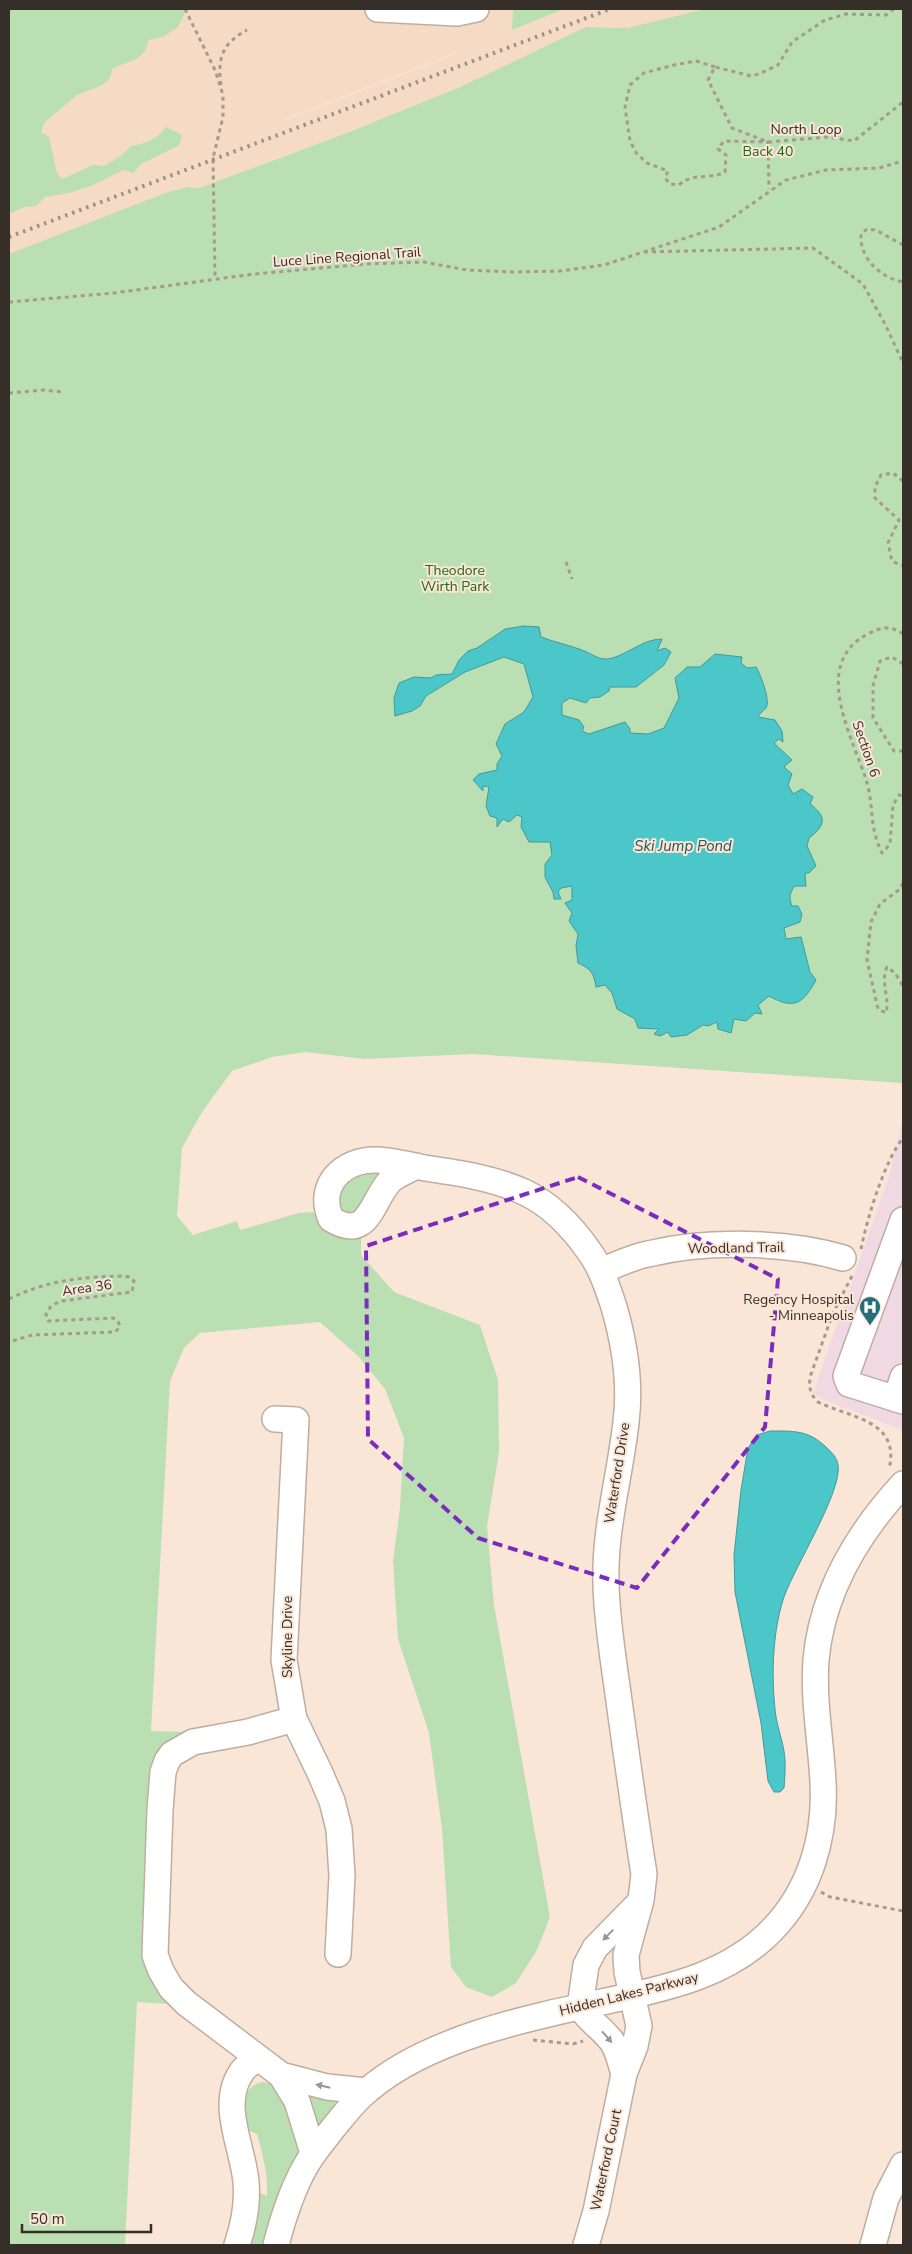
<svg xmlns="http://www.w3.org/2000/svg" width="912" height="2254" viewBox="0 0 912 2254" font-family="'Nunito Sans',sans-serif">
	<rect width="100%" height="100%" fill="#fae6d7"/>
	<path fill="#f5dac6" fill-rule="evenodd" d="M 160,9 L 513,9 L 512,30 L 564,9 L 705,9 L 627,28 L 586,27 L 460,87 L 352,131 L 267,162 L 9,260 L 9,123 ZM 471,47 L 417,69 L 285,120 L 285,119 Z"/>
	<polygon fill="#f1d9e3" points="903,1120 903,1430 824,1400 813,1393 889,1176"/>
	<g fill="#badfb2">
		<path d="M 9,9 L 187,9 L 178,27 L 163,37 L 148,40 C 147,59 128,62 113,68 L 109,80 L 100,86 L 77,95 L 44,123 L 41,132 L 49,137 L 57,173 L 62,179 L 93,165 L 104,166 L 122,155 L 131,146 C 146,144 157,139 166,127 L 182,135 L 179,145 L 141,164 L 133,173 L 123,170 L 91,186 L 73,192 L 45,197 L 36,206 L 25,207 L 9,214 Z"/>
		<polygon points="513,9 564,9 512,30"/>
		<polygon points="705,9 903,9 903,1083 473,1054 365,1059 305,1052 272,1057 232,1071 202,1112 182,1148 177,1216 193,1235 237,1221 240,1230 299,1213 313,1212 320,1218 361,1233 361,1255 394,1292 480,1325 498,1380 499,1452 487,1526 494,1605 550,1917 537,1950 516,1983 492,1997 466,1987 451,1967 442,1829 429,1733 398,1639 393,1561 400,1508 404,1438 385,1389 359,1357 320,1322 200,1333 184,1348 170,1381 151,1731 186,1732 151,1797 147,1799 146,1815 151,1818 171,2004 137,2002 125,2245 9,2245 9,254 168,192 188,187 199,188 352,131 460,87 586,27 627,28"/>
		<polygon points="384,1170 359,1210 353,1215 339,1211 339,1190 362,1173"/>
		<path d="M 262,2082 L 269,2083 L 281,2089 L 301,2149 L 267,2245 L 246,2245 L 257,2192 L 267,2196 C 268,2174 263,2155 257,2134 L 244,2129 C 239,2112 240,2088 262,2082 Z"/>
		<polygon points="298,2086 335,2097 336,2108 322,2123 317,2125"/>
	</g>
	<g fill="#4bc7ca" stroke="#45999a">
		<path d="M 524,626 L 539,627 L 541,637 C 554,642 569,645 582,650 C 597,656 601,663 618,656 C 633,650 646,639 662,639 L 657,651 L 665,648 L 671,652 L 664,665 L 636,687 L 610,687 L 609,691 L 600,697 L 590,698 L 586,703 L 570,698 L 562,703 L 562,715 L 579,720 L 584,727 L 582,731 L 589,734 L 625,722 L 630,729 L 630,733 L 648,734 L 664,728 L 679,698 L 675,678 L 687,667 L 700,667 L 715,654 L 742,657 L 741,663 L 747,668 L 756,667 C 760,673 771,701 766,708 C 763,711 760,713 758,717 L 775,720 L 782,731 L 783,742 L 779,739 L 774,743 L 792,760 L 784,767 L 792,774 L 788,785 L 793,794 L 802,789 L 813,797 L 810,804 C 828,817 825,826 809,838 L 807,846 L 816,866 L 809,873 L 805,873 L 806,886 L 795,886 C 789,893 789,898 792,906 L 798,906 L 802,914 L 800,922 L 784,928 L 786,939 L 801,937 L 810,972 L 816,980 C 803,1004 794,1010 769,996 L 758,1005 L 762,1014 L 755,1013 L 746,1021 L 734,1019 L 731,1033 L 718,1029 L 717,1022 L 708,1026 L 703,1025 L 687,1035 L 671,1037 L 668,1032 L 660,1036 L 654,1034 L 659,1029 L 638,1028 L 635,1019 L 617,1009 L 612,993 L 605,985 L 596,987 C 594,973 591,969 578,963 L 576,946 L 578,934 L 569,921 L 572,913 L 565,903 L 572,900 L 572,886 L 561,888 L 558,892 L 561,899 L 554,899 L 553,892 L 545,877 L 545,864 L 552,855 L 550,842 L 529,842 L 521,827 L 522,817 L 517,815 L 509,822 L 503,819 L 497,827 L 497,818 L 490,816 L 486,806 L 489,787 L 483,786 L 483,791 L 473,780 L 479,774 L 497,770 L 497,764 L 502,756 L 496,744 L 505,724 L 524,712 L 533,697 L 524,664 L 504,657 L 465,672 L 426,696 L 420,706 L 412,711 L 395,716 L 394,698 L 399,683 L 414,677 L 431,678 L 436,675 L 452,674 L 459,660 L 468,651 L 477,648 L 505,629 Z"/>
		<path d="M 770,1431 C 794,1431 808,1430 826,1447 C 832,1453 837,1457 838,1465 C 843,1490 794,1568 784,1597 C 772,1632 771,1681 776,1717 C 778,1729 782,1739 784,1751 C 786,1763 785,1776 784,1788 L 780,1792 L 774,1792 L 768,1781 L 761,1723 L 735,1592 L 734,1555 L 741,1490 L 748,1448 L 757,1435 Z"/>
	</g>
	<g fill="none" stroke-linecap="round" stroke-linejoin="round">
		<g stroke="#c0ad9f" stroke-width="28">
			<g id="minor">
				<polyline points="378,9 457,13 476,9"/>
				<path d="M 416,1166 C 408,1171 395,1175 389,1182 C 371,1203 368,1242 331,1219 C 316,1185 343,1159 377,1160 C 393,1161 410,1165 425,1168 C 459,1173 493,1178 524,1192 C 552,1205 574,1229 591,1254 C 602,1270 608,1289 614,1307 C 625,1345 631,1383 626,1422 C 620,1477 604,1529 606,1585 C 607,1624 614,1663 619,1701 C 627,1759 635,1817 644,1874 L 641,1900 L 626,1955 L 627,1972 L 639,2026 L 635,2046 L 624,2074 L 596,2211 L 586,2245"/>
				<polyline points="903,1220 846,1376 849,1384 903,1401"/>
				<path d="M 601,1271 C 616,1265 632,1257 648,1254 C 705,1240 787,1241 843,1258"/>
				<polyline points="896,1399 903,1377"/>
				<polyline points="275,1419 296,1420 284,1660 294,1719 320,1773 332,1801 339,1829 342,1876 338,1954"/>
				<polyline points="294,1719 248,1732 193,1742 172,1754 167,1761 163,1772 160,1810 155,1955 161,1971 171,1988 186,2003 281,2075 327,2087 366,2091"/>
				<path d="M 624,2074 C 620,2062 618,2047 609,2038 C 599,2026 589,2021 580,2007 L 586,1965 L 595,1948 L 640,1902"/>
				<polyline points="281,2075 297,2101 313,2153"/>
				<path d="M 237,2245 C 244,2224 248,2204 246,2182 C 243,2146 218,2103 243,2070 C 246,2066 253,2062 257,2058"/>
				<path d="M 276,2245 C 283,2218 291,2192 305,2167 C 313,2152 324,2140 334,2127 C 345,2114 355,2100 368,2090 C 431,2036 537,2016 616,1999 C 672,1987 731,1973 772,1930 C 810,1891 826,1837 823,1782 C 821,1741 813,1702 816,1660 C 822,1592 857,1534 903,1484"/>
				<polyline points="873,2245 886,2198 903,2165"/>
			</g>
		</g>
		<g stroke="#a8998e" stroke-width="3" stroke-dasharray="4 4" stroke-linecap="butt">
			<polyline points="185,9 215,70 223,95 223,117 213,158 215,279"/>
			<polyline points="894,9 886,15 846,14 825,20 792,42 778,65 759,74 751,76 715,67 708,80 732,128 768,142 828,137 854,141 903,102"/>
			<path d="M 715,67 L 696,61 L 674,65 L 644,73 L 630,85 L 625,107 L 630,141 L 637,154 L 647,163 L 668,171 L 665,178 L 670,184 L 679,185 C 693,172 710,180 725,172 L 726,155 L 718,149 L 724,141 L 768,142 L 769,189"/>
			<path d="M 221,85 C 217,57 223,43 247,30"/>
			<path d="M 903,245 L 876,230 L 867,229 L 861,234 C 859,258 881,278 903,282"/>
			<polyline points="644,252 813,248 863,284 886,326 903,363"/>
			<polyline points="9,302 114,293 254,274 366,264 424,262 467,270 513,272 560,271 604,265 719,227 786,180 826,170 879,168 903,161"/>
			<polyline points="9,393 44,390 63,392"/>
			<polyline points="903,481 893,473 881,475 875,487 875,498 899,520 888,543 892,561 903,566"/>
			<polyline points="566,562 572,579"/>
			<path d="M 903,634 C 890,625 881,627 868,634 C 809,664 854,739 867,783 C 874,808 869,827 882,853 L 890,844 L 893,805 L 899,795 L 903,796"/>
			<polyline points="903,664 892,657 880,661 873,686 873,718 894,751 903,751"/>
			<path d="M 903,883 L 900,889 L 880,904 L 871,922 L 867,960 L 878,1009 L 886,1013 C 890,998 880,981 887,967 L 895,973 L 903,986"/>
			<path d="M 861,1249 C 867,1219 884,1162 903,1138"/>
			<path d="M 852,1276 L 833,1313 L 810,1377 C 809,1388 810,1394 818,1402 C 850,1418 901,1420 889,1469"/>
			<path d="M 9,1299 C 48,1280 81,1277 124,1276 L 130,1277 L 134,1281 L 132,1292 L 61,1301 L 51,1306 L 46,1314 L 48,1321 L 113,1318 L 118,1321 L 120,1327 L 115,1332 L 32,1335 L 9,1342"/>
			<polyline points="821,1892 830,1897 903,1911"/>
			<polyline points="533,2040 573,2044 583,2041"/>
		</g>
		<use href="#minor" stroke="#fff" stroke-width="25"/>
		<polyline stroke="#9e9086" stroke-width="4" stroke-dasharray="2.5 5" stroke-linecap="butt" points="9,237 610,9"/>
	</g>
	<defs><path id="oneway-solid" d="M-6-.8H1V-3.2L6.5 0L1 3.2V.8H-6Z" transform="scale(1.25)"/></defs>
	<g fill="#9a9694">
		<use href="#oneway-solid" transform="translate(608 1935) rotate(134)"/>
		<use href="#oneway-solid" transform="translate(607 2037) rotate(49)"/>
		<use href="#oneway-solid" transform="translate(323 2086) rotate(-167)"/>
	</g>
	<path fill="none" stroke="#7b2cbf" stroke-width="4" stroke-dasharray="10 6" stroke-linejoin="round" d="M 578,1177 L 778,1279 L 765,1427 L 637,1588 L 478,1538 L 368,1439 L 366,1246 Z"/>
	<defs>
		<g id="hospital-pin" transform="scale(1.125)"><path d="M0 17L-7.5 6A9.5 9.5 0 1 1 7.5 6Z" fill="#276e7b" stroke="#fae6d7"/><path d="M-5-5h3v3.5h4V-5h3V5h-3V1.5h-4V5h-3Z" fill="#fff"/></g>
	</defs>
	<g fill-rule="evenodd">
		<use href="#hospital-pin" x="870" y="1307"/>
	</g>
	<g text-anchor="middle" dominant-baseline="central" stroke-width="4" stroke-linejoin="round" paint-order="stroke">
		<g font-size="14" fill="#362e29" stroke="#fae6d7">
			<text x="806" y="129">North Loop</text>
			<text transform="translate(347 257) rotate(-4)">Luce Line Regional Trail</text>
			<text transform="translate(866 749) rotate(71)">Section 6</text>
			<text transform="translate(736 1248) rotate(-1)">Woodland Trail</text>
			<text transform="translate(87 1288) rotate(-8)">Area 36</text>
			<text transform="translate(617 1473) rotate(-81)">Waterford Drive</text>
			<text transform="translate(287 1637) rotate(-90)">Skyline Drive</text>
			<text transform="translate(629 1994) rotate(-14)">Hidden Lakes Parkway</text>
			<text transform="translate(606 2160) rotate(-78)">Waterford Court</text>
		</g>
		<g font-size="14" fill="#226910" stroke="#fae6d7">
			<text x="768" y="151">Back 40</text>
			<text x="455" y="570">Theodore<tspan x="455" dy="16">Wirth Park</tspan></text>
		</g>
		<g font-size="14" fill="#362e29" stroke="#fae6d7" text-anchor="end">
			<text x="854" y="1299">Regency Hospital<tspan x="854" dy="16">- Minneapolis</tspan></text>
		</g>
		<g font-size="15" font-style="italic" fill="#225658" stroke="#fae6d7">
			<text x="683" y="846">Ski Jump Pond</text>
		</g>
	</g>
	<rect width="912" height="2254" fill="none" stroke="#362e29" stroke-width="20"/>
	<path d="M22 2224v8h129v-8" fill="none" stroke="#362e29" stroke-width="2.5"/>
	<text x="30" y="2224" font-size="15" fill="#362e29" stroke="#fae6d7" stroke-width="4" paint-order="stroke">50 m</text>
</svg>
